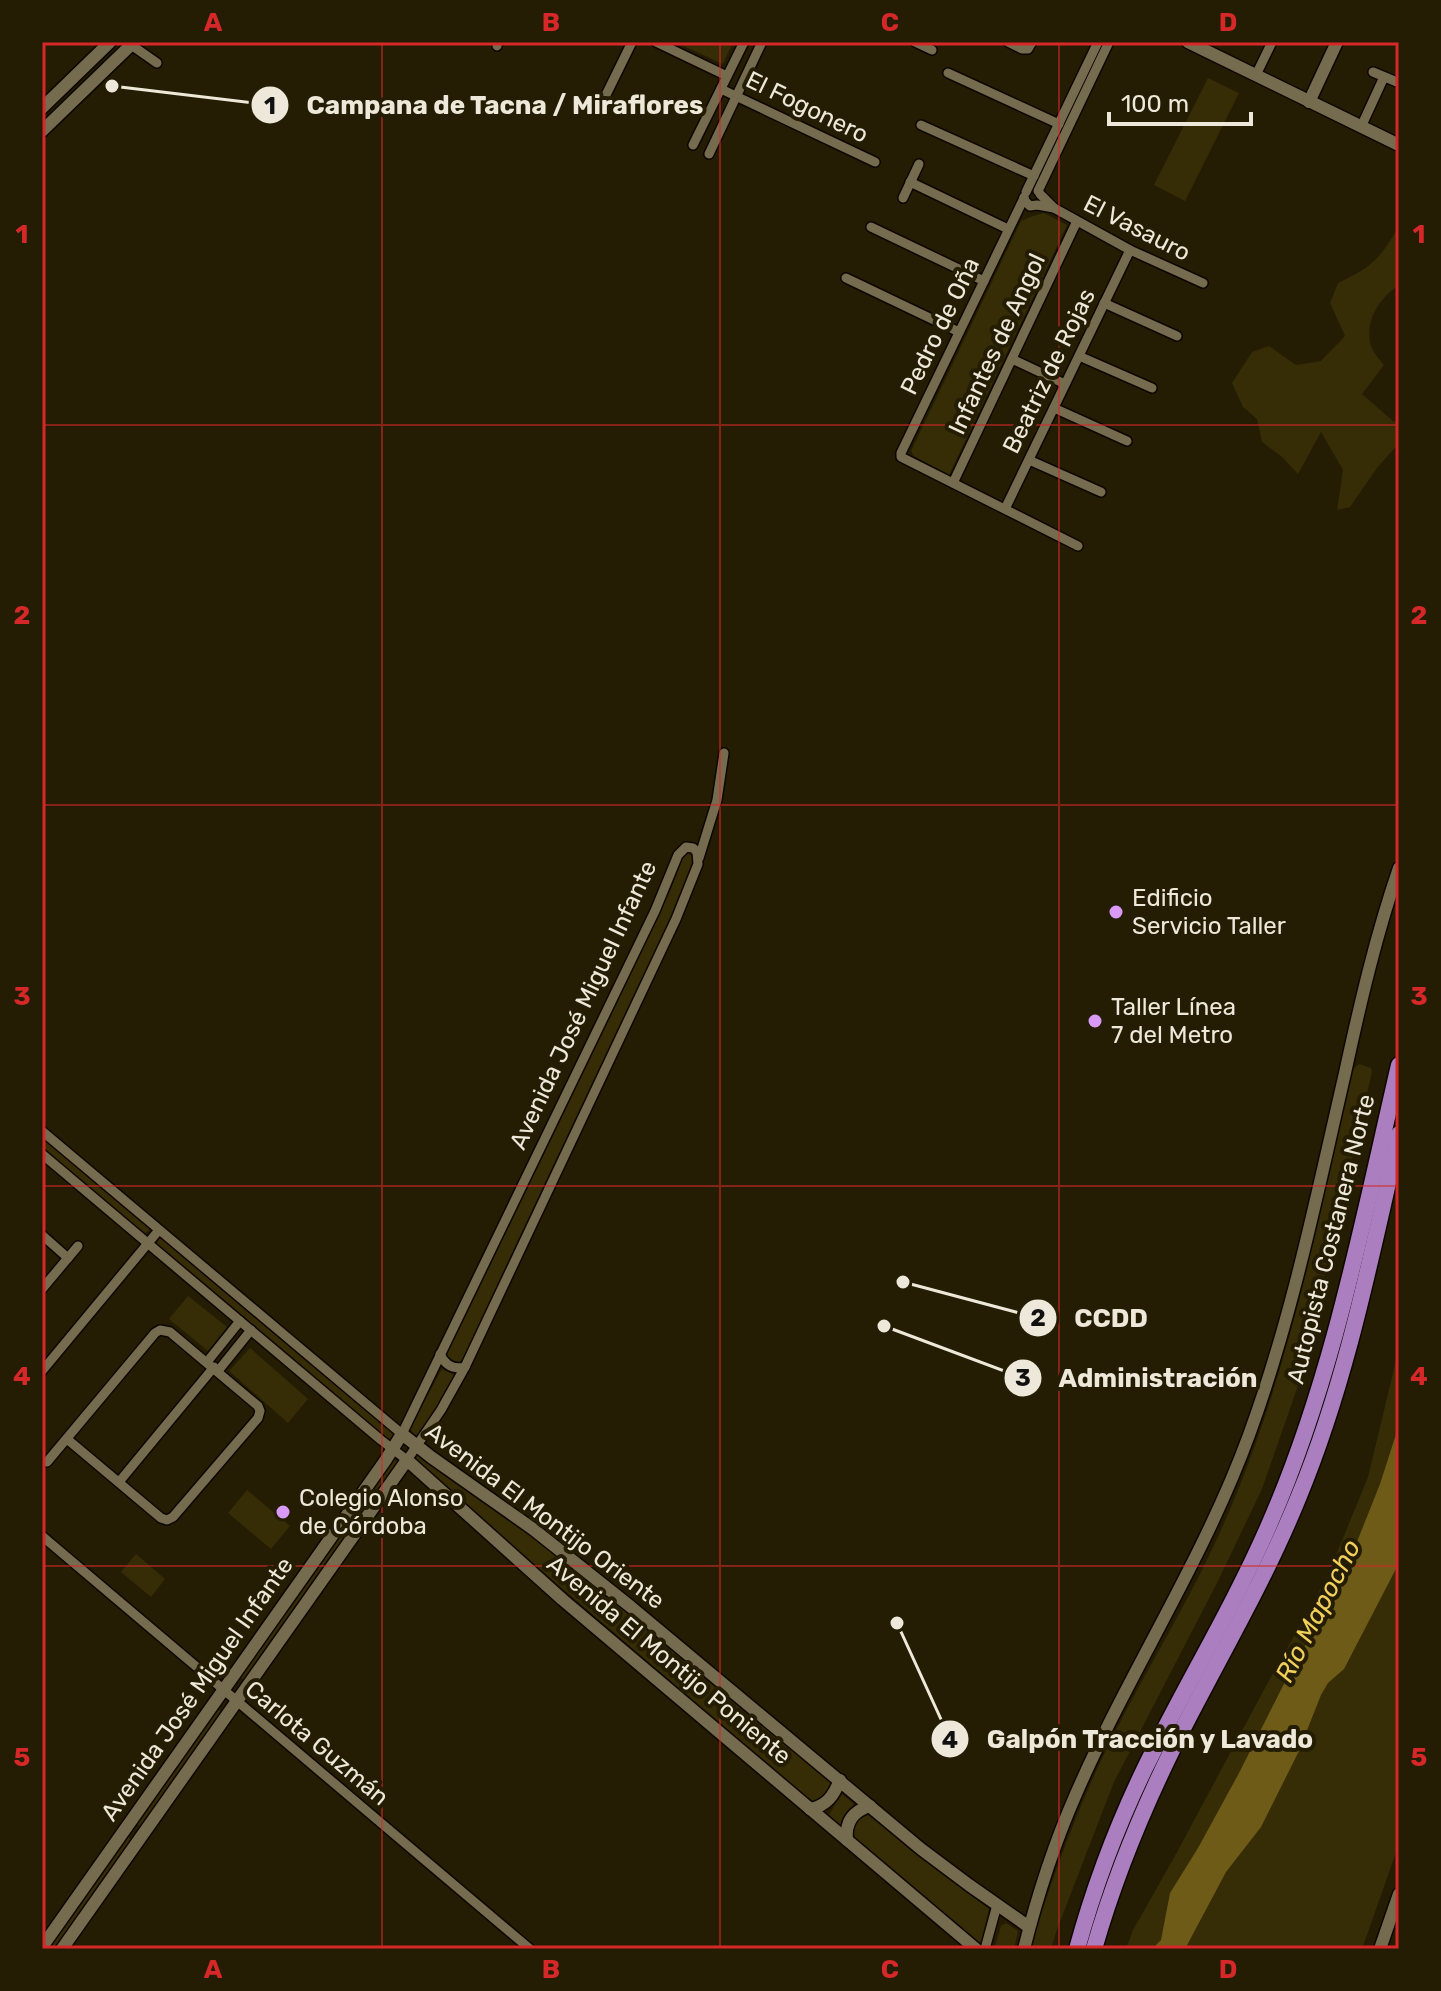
<svg xmlns="http://www.w3.org/2000/svg" width="1441" height="1991" viewBox="0 0 1441 1991" font-family="Rubik,sans-serif">
	<rect width="100%" height="100%" fill="#251d03"/>
	<g fill="#362c06">
		<polygon points="675,42 733,42 723,64"/>
		<polygon points="1208,78 1239,93 1185,201 1154,185"/>
		<polygon points="1044,213 1067,225 949,475 914,456 911,451 1021,221 1033,216"/>
		<path d="M 1399,226 L 1399,285 C 1380,298 1366,318 1370,342 C 1371,350 1379,359 1384,365 L 1362,394 L 1394,422 L 1399,417 L 1399,443 L 1377,468 L 1350,507 L 1337,510 L 1343,470 L 1321,432 L 1298,474 L 1282,457 L 1262,442 L 1257,419 L 1243,407 L 1232,383 L 1252,352 L 1269,346 L 1296,365 L 1321,361 L 1345,336 L 1330,303 L 1338,283 C 1373,266 1379,260 1399,226 Z"/>
		<polygon points="689,853 693,858 692,864 675,911 463,1359 457,1364 454,1364 447,1359 446,1355 671,889 683,856"/>
		<path d="M 1359,1064 L 1371,1068 L 1372,1072 L 1300,1380 L 1262,1489 L 1218,1581 L 1114,1782 L 1056,1932 L 1051,1949 L 1030,1949 C 1048,1891 1068,1834 1093,1778 C 1131,1693 1183,1615 1221,1530 C 1287,1384 1317,1224 1353,1069 Z"/>
		<polygon points="42,1136 148,1225 150,1229 145,1233 139,1230 42,1148"/>
		<polygon points="159,1238 163,1239 394,1432 394,1435 391,1440 381,1434 159,1247 157,1244"/>
		<polygon points="188,1296 227,1327 208,1351 169,1319"/>
		<polygon points="250,1348 308,1399 288,1423 229,1371"/>
		<polygon points="1399,1348 1399,1844 1362,1949 1126,1949 1133,1930 1176,1854 1266,1686 1327,1577 1368,1477"/>
		<polygon points="442,1369 455,1375 421,1435 413,1435 410,1428"/>
		<path d="M 421,1454 L 517,1523 L 827,1776 C 835,1784 828,1792 823,1800 L 817,1803 L 807,1798 L 415,1462 L 417,1455 Z"/>
		<polygon points="395,1460 398,1462 247,1679 243,1679 240,1676 390,1461"/>
		<polygon points="247,1490 290,1526 271,1549 228,1513"/>
		<polygon points="136,1554 165,1579 151,1597 121,1572"/>
		<polygon points="218,1708 222,1714 142,1827 135,1822 214,1709"/>
		<polygon points="842,1794 854,1804 840,1826 828,1816"/>
		<polygon points="868,1815 989,1909 981,1944 974,1941 850,1838 850,1834 860,1817"/>
		<polygon points="126,1836 133,1840 56,1949 46,1949"/>
		<polygon points="1006,1923 1018,1931 1014,1949 994,1949 1001,1926"/>
	</g>
	<polygon fill="#6d5b17" points="1399,1425 1399,1563 1344,1669 1328,1683 1321,1695 1298,1753 1261,1827 1226,1872 1185,1949 1152,1949 1161,1940 1170,1893 1198,1848 1239,1773 1293,1666 1337,1592 1380,1484"/>
	<g fill="none" stroke-linecap="round" stroke-linejoin="round">
		<g stroke="#0e0700" stroke-width="12">
			<g id="street">
				<polyline points="127,42 157,63"/>
				<polyline points="656,42 727,76"/>
				<polyline points="915,42 932,50"/>
				<polyline points="1008,42 1022,49 1028,49 1032,42"/>
				<polyline points="497,46 498,42"/>
				<polyline points="1373,72 1397,82"/>
				<polyline points="948,73 1059,124"/>
				<polyline points="1256,75 1272,42"/>
				<polyline points="721,89 875,162"/>
				<polyline points="604,99 632,42"/>
				<polyline points="921,125 1034,176"/>
				<polyline points="1361,127 1384,77"/>
				<polyline points="693,145 744,42"/>
				<polyline points="709,154 762,42"/>
				<polyline points="910,182 1008,229"/>
				<polyline points="1038,191 1109,42"/>
				<polyline points="1026,192 1098,42"/>
				<polyline points="1040,194 1054,208 1130,250 1203,283"/>
				<polyline points="1024,197 1025,201 1030,206 1037,205 1054,208"/>
				<polyline points="903,198 919,164"/>
				<polyline points="1024,198 901,453 901,457 1078,546"/>
				<polyline points="871,227 984,281"/>
				<polyline points="846,278 959,332"/>
				<polyline points="1104,303 1177,336"/>
				<polyline points="1079,356 1152,388"/>
				<polyline points="1012,359 1065,384"/>
				<polyline points="1054,408 1127,441"/>
				<polyline points="1029,460 1101,492"/>
				<polyline points="953,483 1077,221"/>
				<polyline points="1005,509 1130,250"/>
				<polyline points="699,858 717,800 724,753"/>
				<polyline points="42,1131 402,1434 655,911 678,855 686,847 693,848 697,852 698,864 676,919 465,1367 441,1410 407,1460 381,1440 42,1154"/>
				<polyline points="42,1235 68,1258"/>
				<polyline points="42,1289 78,1246"/>
				<path d="M 440,1354 C 445,1365 453,1370 465,1367"/>
				<polyline points="207,1362 240,1321"/>
				<polyline points="42,1371 159,1230"/>
				<polyline points="218,1371 251,1330"/>
				<polyline points="47,1462 155,1333 160,1330 170,1332 258,1406 260,1411 258,1418 173,1517 167,1520 161,1518 67,1439"/>
				<polyline points="119,1482 214,1367"/>
				<polyline points="42,1536 530,1949"/>
				<polyline points="985,1949 997,1905"/>
			</g>
		</g>
		<g stroke="#0e0700" stroke-width="15">
			<g id="secondary">
				<polyline points="1188,42 1399,145"/>
				<polyline points="1309,102 1337,42"/>
				<polyline points="42,108 110,42"/>
				<polyline points="42,131 134,42"/>
				<path d="M 810,1809 C 827,1806 834,1795 840,1780"/>
				<path d="M 847,1840 C 845,1822 853,1811 870,1806"/>
				<polyline points="42,1947 385,1461 402,1434 431,1457 533,1529 631,1607 921,1849 969,1885 1029,1927"/>
				<polyline points="62,1949 407,1460 563,1600 976,1949"/>
				<path d="M 1024,1949 C 1037,1897 1054,1844 1076,1794 C 1129,1672 1203,1561 1249,1435 C 1292,1318 1317,1194 1345,1073 C 1360,1004 1376,935 1399,868"/>
				<polyline points="1380,1949 1399,1894"/>
			</g>
		</g>
		<g stroke="#0e0700" stroke-width="19">
			<g id="highway">
				<path d="M 1077,1949 C 1094,1887 1117,1826 1145,1768 C 1185,1686 1233,1608 1269,1525 C 1333,1379 1363,1220 1399,1065"/>
				<path d="M 1094,1949 C 1114,1879 1142,1811 1174,1746 C 1216,1662 1264,1583 1299,1496 C 1347,1380 1371,1256 1399,1134"/>
			</g>
		</g>
		<use href="#street" stroke="#756c50" stroke-width="9"/>
		<use href="#secondary" stroke="#756c50" stroke-width="12"/>
		<use href="#highway" stroke="#aa7ebf" stroke-width="16"/>
	</g>
	<path fill="none" stroke="#d62828" stroke-width="2" stroke-opacity="0.55" d="M 382,42 L 382,1949M 720,42 L 720,1949M 1059,42 L 1059,1949M 42,425 L 1399,425M 42,805 L 1399,805M 42,1186 L 1399,1186M 42,1566 L 1399,1566"/>
	<g fill="#d99af7" stroke="#251d03" stroke-width="3">
		<circle cx="1116" cy="912" r="8"/>
		<circle cx="1095" cy="1021" r="8"/>
		<circle cx="283" cy="1512" r="8"/>
	</g>
	<g text-anchor="middle" dominant-baseline="central" stroke-width="8" stroke-linejoin="round" paint-order="stroke">
		<g font-size="24" fill="#ede8d9" stroke="#251d03">
			<text transform="translate(807 107) rotate(26)">El Fogonero</text>
			<text transform="translate(1137 228) rotate(27)">El Vasauro</text>
			<text transform="translate(940 326) rotate(-64)">Pedro de Oña</text>
			<text transform="translate(997 344) rotate(-65)">Infantes de Angol</text>
			<text transform="translate(1049 371) rotate(-64)">Beatriz de Rojas</text>
			<text transform="translate(583 1005) rotate(-65)">Avenida José Miguel Infante</text>
			<text transform="translate(1331 1239) rotate(-76)">Autopista Costanera Norte</text>
			<text transform="translate(545 1516) rotate(37)">Avenida El Montijo Oriente</text>
			<text transform="translate(669 1660) rotate(40)">Avenida El Montijo Poniente</text>
			<text transform="translate(197 1689) rotate(-55)">Avenida José Miguel Infante</text>
			<text transform="translate(317 1743) rotate(40)">Carlota Guzmán</text>
		</g>
		<g font-size="24" fill="#ede8d9" stroke="#251d03" text-anchor="start">
			<text x="1132" y="898">Edificio<tspan x="1132" dy="28">Servicio Taller</tspan></text>
			<text x="1111" y="1007">Taller Línea<tspan x="1111" dy="28">7 del Metro</tspan></text>
			<text x="299" y="1498">Colegio Alonso<tspan x="299" dy="28">de Córdoba</tspan></text>
		</g>
		<g font-size="26" font-style="italic" fill="#f0cf5a" stroke="#251d03">
			<text transform="translate(1318 1611) rotate(-63)">Río Mapocho</text>
		</g>
	</g>
	<path fill="none" stroke="#ede8d9" stroke-width="3" d="M112 86L270 105M903 1282L1038 1318M884 1326L1023 1378M897 1623L950 1739"/>
	<g fill="#ede8d9" stroke="#251d03" stroke-width="3">
		<circle cx="112" cy="86" r="8"/>
		<circle cx="903" cy="1282" r="8"/>
		<circle cx="884" cy="1326" r="8"/>
		<circle cx="897" cy="1623" r="8"/>
		<circle cx="270" cy="105" r="20"/>
		<circle cx="1038" cy="1318" r="20"/>
		<circle cx="1023" cy="1378" r="20"/>
		<circle cx="950" cy="1739" r="20"/>
	</g>
	<g font-size="24" text-anchor="middle" font-weight="bold" fill="#111">
		<text x="270" y="114">1</text>
		<text x="1038" y="1326">2</text>
		<text x="1023" y="1386">3</text>
		<text x="950" y="1748">4</text>
	</g>
	<g font-size="26" text-anchor="middle" font-weight="bold" fill="#ede8d9" stroke="#251d03" stroke-width="8" stroke-linejoin="round" paint-order="stroke">
		<text x="505" y="114">Campana de Tacna / Miraflores</text>
		<text x="1111" y="1327">CCDD</text>
		<text x="1158" y="1387">Administración</text>
		<text x="1150" y="1748">Galpón Tracción y Lavado</text>
	</g>
	<rect width="1441" height="1991" fill="none" stroke="#251d03" stroke-width="88"/>
	<path d="M1109 112v12h142v-12" fill="none" stroke="#ede8d9" stroke-width="4"/>
	<text x="1121" y="112" font-size="24" fill="#ede8d9" stroke="#251d03" stroke-width="6" paint-order="stroke">100 m</text>
	<rect x="44" y="44" width="1353" height="1903" fill="none" stroke="#d62828" stroke-width="3"/>
	<g font-size="26" text-anchor="middle" font-weight="bold" fill="#d62828">
		<text x="213" y="31">A</text>
		<text x="551" y="31">B</text>
		<text x="890" y="31">C</text>
		<text x="1228" y="31">D</text>
		<text x="22" y="243">1</text>
		<text x="1419" y="243">1</text>
		<text x="22" y="624">2</text>
		<text x="1419" y="624">2</text>
		<text x="22" y="1005">3</text>
		<text x="1419" y="1005">3</text>
		<text x="22" y="1385">4</text>
		<text x="1419" y="1385">4</text>
		<text x="22" y="1766">5</text>
		<text x="1419" y="1766">5</text>
		<text x="213" y="1978">A</text>
		<text x="551" y="1978">B</text>
		<text x="890" y="1978">C</text>
		<text x="1228" y="1978">D</text>
	</g>
</svg>
